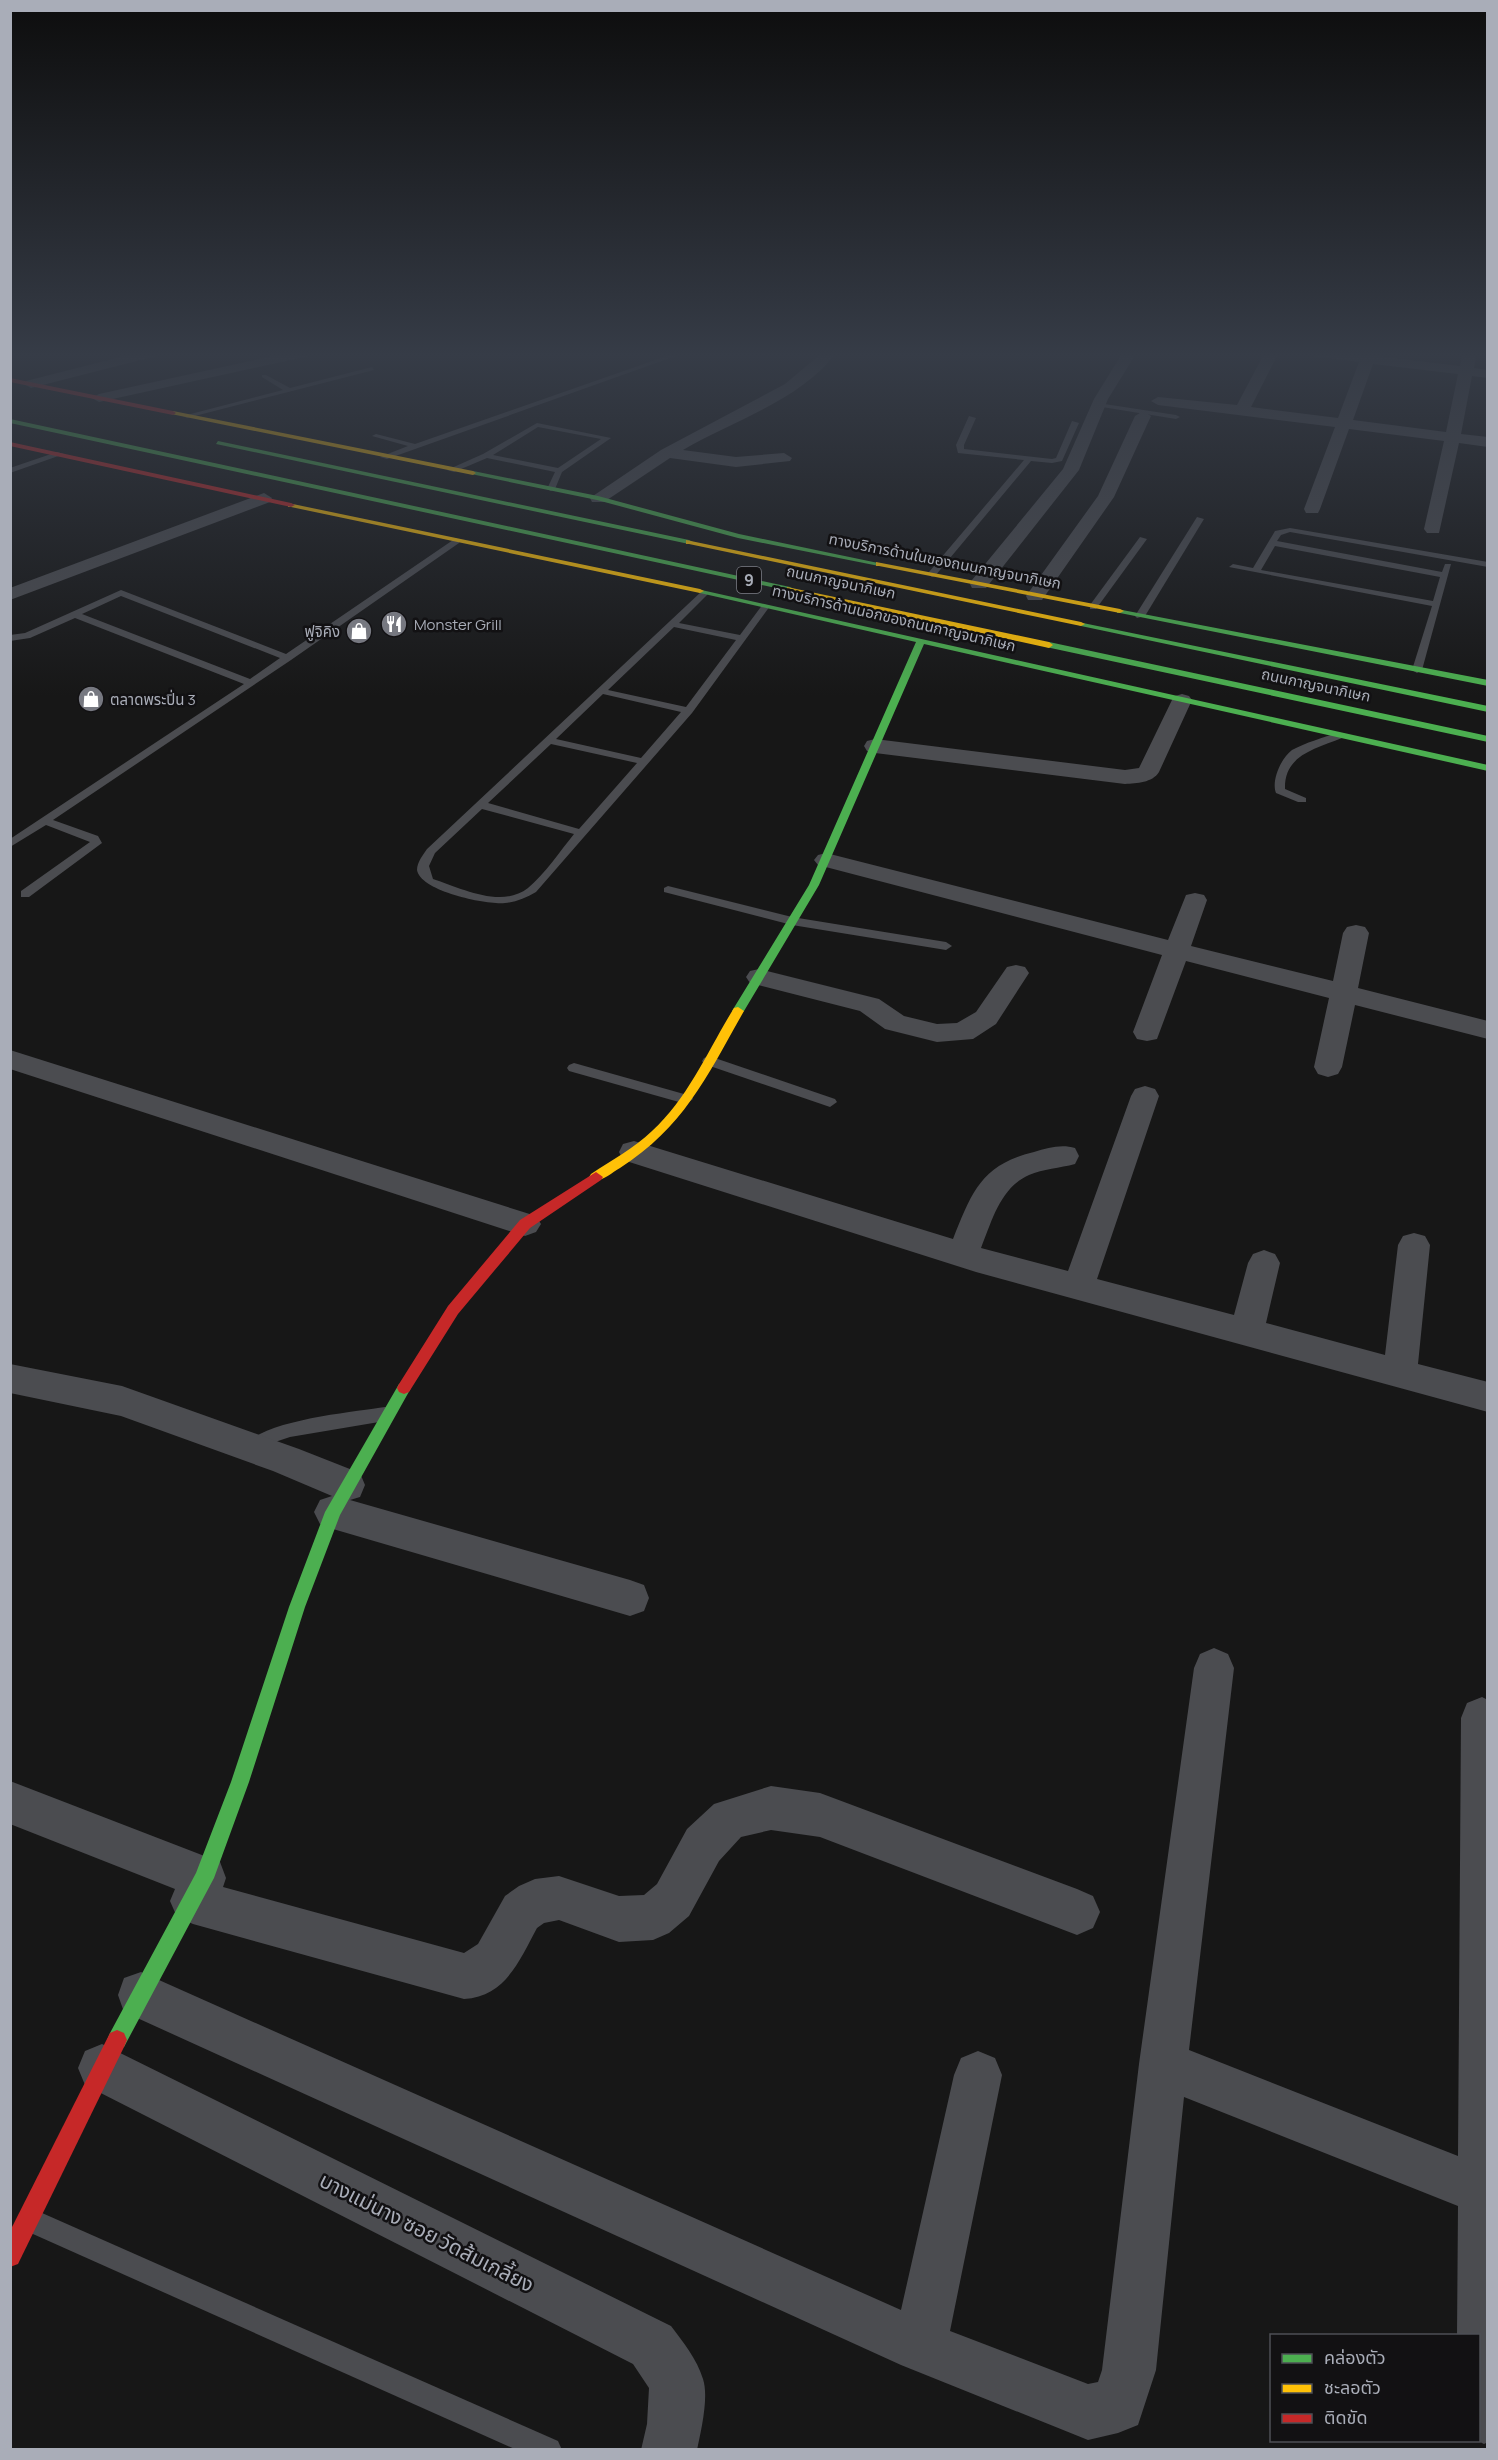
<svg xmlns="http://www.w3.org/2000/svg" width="1498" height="2460" viewBox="0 0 1498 2460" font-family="Manrope,'Noto Sans Thai',sans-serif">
	<rect width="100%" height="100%" fill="#171717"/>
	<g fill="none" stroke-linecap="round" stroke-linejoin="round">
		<g fill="#4b4c50" fill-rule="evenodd">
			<polygon points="678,352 687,352 387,459 380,457 408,446 372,436 376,434 415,444"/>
			<polygon points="372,367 374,370 187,418 183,416 283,390 262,377 262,375 266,375 290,388"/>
			<polygon points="1098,403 1176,415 1180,417 1176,419 1096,406"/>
			<polygon points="969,416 976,418 964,445 964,449 1052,459 1056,458 1072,421 1079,423 1062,461 1052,463 1031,461 935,576 932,577 928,574 929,572 1024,460 958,453 956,445"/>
			<path d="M 537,423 L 611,438 L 562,472 L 555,489 L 551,491 L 547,489 L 555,472 L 487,458 L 454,472 L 447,470 L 483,454 ZM 538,427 L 601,439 L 558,468 L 493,455 Z"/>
			<polygon points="57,452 64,454 10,473 10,468"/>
			<polygon points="1197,517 1204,519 1145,616 1137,618 1135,616"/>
			<path d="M 1290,528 L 1488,562 L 1488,567 L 1290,532 L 1281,535 L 1277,541 L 1442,572 L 1445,564 L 1451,564 L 1422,670 L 1417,673 L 1412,670 L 1432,606 L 1229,567 L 1233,564 L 1253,568 L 1275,531 ZM 1275,546 L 1440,577 L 1433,601 L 1261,570 Z"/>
			<polygon points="1140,537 1147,539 1096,609 1090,609 1090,605"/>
			<path d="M 456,538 L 460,541 L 459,543 L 291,660 L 53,820 L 98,836 L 102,843 L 29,897 L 21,897 L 21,891 L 90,842 L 46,825 L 10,847 L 10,839 L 244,684 L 75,618 L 30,638 L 10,641 L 10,635 L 25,633 L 121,590 L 286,654 ZM 121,596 L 280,658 L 250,679 L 82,614 Z"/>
			<path d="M 702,591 L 709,593 L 679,623 L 740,635 L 763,604 L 770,606 L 692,713 L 536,892 C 526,898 516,902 505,903 C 486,905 420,891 417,870 C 417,862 423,855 427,849 ZM 674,627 L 736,640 L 686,707 L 608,690 ZM 603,694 L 681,712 L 641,758 L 556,739 ZM 551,744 L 637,763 L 579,829 L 488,803 ZM 482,809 L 574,834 C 561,850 544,875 528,888 C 501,909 461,888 433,879 L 429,866 L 435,853 Z"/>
			<path d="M 1338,733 L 1343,736 L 1342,738 C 1315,749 1284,755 1285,789 L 1306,798 L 1306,802 L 1298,802 L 1276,793 C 1271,781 1281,758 1292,750 C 1305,743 1324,737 1338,733 Z"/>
			<polygon points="668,886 792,917 946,942 952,946 946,950 792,925 664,892 664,888"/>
			<polygon points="709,1056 835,1099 837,1102 830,1107 704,1064 702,1061 704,1058"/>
			<polygon points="574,1063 691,1096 693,1099 686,1104 569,1071 567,1068 569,1065"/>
			<path d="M 385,1407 L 391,1409 L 393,1414 L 391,1419 L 385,1421 L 290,1437 L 278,1441 L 253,1455 L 247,1453 L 244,1448 C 258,1420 355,1412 385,1407 Z"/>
			<polygon points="33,2209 558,2441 562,2450 517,2450 24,2230 21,2221 24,2212"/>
		</g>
		<g fill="#4b4c50" fill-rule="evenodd">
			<polygon points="140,352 162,352 160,355 31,388 24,384 26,381"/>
			<polygon points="291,352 316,352 309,356 99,402 92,398 99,394"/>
			<path d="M 823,352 L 837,352 C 800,401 734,420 683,450 L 736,457 L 784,453 L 792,458 L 790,461 L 736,467 L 670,458 L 604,502 L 592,502 L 590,498 L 661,450 L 785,384 Z"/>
			<polygon points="1123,352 1137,352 1108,399 1079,470 986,588 972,588 970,584 972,580 1063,469 1094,399"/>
			<path d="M 1265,352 L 1279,352 L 1251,407 L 1338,418 L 1359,362 L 1313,356 L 1306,352 L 1362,354 L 1363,352 L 1377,352 L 1376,356 L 1460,366 L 1463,352 L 1477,352 L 1474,368 L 1488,370 L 1488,378 L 1472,376 L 1461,434 L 1488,437 L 1488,447 L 1459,443 L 1439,533 L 1427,533 L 1424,529 L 1444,441 L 1349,429 L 1320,509 L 1318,513 L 1306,513 L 1304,509 L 1335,427 L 1158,405 L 1151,401 L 1158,397 L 1237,405 ZM 1373,364 L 1458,374 L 1446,432 L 1353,420 Z"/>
			<polygon points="1143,411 1151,416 1114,497 1042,600 1028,600 1026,596 1098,496 1135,416"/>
			<polygon points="264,493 272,498 270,502 10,600 10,588"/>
			<path d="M 1182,694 L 1189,696 L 1192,700 L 1159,772 C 1152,783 1137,783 1125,784 L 875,753 L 867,751 L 864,746 L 867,741 L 875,739 L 1125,770 L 1139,768 L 1172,700 L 1175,696 Z"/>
			<polygon points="826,853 1168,940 1186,895 1195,893 1204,895 1207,900 1191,946 1333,981 1343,933 1347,927 1356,925 1365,927 1369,933 1358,988 1488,1021 1488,1039 1355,1005 1342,1067 1338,1074 1328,1077 1318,1074 1314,1067 1329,998 1186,961 1157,1039 1147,1041 1137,1039 1133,1032 1162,955 818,865 814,860 818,855"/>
			<polygon points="1016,965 1025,967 1029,973 996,1024 973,1039 937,1042 885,1029 860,1011 750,983 746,977 750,971 759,969 879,999 904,1016 937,1024 957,1023 976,1012 1007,967"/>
			<polygon points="10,1050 536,1216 541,1224 536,1232 525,1236 10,1069"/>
			<path d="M 1145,1086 L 1155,1089 L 1159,1096 L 1097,1279 L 1234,1315 L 1248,1263 L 1253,1254 L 1264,1250 L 1275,1254 L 1280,1263 L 1266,1323 L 1385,1355 L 1398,1245 L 1403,1236 L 1414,1233 L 1425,1236 L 1430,1245 L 1418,1364 L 1488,1382 L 1488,1412 L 976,1272 L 623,1160 L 619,1152 L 623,1144 L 634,1141 L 953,1239 C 972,1192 981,1165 1034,1152 C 1048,1148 1061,1144 1075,1148 L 1079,1156 L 1075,1164 C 1060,1168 1043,1169 1029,1175 C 1000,1188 992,1221 981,1248 L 1068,1271 L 1131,1096 L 1135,1089 Z"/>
			<polygon points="10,1364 122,1386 299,1449 360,1473 365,1485 360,1497 350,1500 630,1580 644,1585 649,1598 644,1611 630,1616 333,1529 320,1524 314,1512 320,1500 332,1496 273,1471 121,1416 10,1393"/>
			<polygon points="1214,1648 1228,1654 1234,1668 1189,2050 1458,2156 1461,1718 1467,1703 1482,1697 1488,1700 1488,2442 1484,2444 1476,2440 1478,2440 1478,2336 1457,2336 1458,2206 1184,2097 1156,2370 1138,2425 1118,2433 1088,2440 901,2365 124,2012 118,1995 124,1978 141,1972 901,2310 954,2075 961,2058 978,2051 995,2058 1002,2075 950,2331 1088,2384 1098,2382 1102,2370 1139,2064 1194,1668 1200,1654"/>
			<path d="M 10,1781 L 220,1862 L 226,1878 L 223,1887 L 464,1953 L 478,1944 L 505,1896 L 519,1886 L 535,1879 L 559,1876 L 619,1896 L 644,1895 L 657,1884 L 687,1829 L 714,1804 L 771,1786 L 820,1793 L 1077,1889 L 1093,1896 L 1100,1912 L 1093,1928 L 1077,1935 L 820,1837 L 771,1830 L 741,1837 L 719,1861 L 689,1916 L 669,1933 L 653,1940 L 619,1942 L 559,1920 L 544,1923 L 537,1928 C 519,1961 506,1996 464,1999 L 193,1924 L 177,1917 L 170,1901 L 175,1889 L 10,1824 Z"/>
			<path d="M 102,2044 L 671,2326 C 683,2342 697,2359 703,2379 C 709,2397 701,2431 697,2450 L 641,2450 L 647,2424 L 649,2388 L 633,2364 L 85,2085 L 78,2068 L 85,2051 Z"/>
		</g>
		<g fill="#4caf50" fill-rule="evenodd">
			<polygon points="10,419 790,587 794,589 790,591 10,423"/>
			<polygon points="218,441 689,540 693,542 689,544 216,444"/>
			<polygon points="473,471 598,496 739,534 883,564 879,566 738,538 597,500 471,474"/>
			<polygon points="697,589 1488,765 1488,771 924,644 819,885 744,1011 738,1015 732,1011 809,885 916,642 700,593 696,591"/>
			<polygon points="1117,609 1488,680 1488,686 1120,613 1117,613"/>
			<polygon points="1078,622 1488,706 1488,712 1081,626 1077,624"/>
			<polygon points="1049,642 1488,736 1488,742 1046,647 1046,643"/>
			<polygon points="404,1382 409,1384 411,1388 340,1515 305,1607 249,1782 214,1878 124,2047 117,2050 110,2047 107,2040 110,2033 196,1873 231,1782 289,1607 325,1512 399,1384"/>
		</g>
		<g fill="#ffc107" fill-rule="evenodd">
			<polygon points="173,411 473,471 476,473 473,475 171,414"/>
			<polygon points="288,503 700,589 704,591 700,593 291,507 288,507"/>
			<polygon points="686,540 1081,622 1085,624 1081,626 689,544 686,544"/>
			<polygon points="876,562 1120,609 1124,611 1120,613 879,566 876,566"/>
			<polygon points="787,587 1049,642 1053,645 1049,648 790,591 787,591"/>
			<path d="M 738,1007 L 744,1011 C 707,1076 685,1126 620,1168 C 611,1173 601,1183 591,1180 L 589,1177 L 591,1174 C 612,1160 634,1148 652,1131 C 689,1097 708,1050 734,1008 Z"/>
		</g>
		<g fill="#c62828" fill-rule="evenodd">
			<polygon points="10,378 173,411 176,413 173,415 10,382"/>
			<polygon points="10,442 291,503 295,505 291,507 10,446"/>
			<polygon points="596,1172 603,1177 601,1180 530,1228 458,1314 409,1392 404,1394 399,1392 397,1388 399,1384 448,1306 520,1220"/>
			<polygon points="117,2030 124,2033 127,2040 124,2047 18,2264 10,2267 10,2231 110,2033"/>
		</g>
	</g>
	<linearGradient id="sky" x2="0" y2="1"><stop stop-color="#0d0d0d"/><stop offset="0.51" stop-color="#363c47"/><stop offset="1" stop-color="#363c47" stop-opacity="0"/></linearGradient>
	<rect width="1498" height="696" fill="url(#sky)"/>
	<defs>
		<g id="restaurant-disc" transform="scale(1.35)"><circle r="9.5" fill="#767880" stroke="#121113"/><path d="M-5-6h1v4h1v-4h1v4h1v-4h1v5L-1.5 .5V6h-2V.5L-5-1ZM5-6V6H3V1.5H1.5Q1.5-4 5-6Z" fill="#fff"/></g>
		<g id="shop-disc" transform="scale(1.35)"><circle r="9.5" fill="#767880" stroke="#121113"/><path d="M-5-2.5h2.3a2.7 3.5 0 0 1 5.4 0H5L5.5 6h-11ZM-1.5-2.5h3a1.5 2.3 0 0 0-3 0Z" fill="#fff"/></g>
	</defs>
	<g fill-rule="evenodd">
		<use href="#restaurant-disc" x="394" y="624"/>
		<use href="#shop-disc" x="359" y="631"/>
		<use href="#shop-disc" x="91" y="699"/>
	</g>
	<g text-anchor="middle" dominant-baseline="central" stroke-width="5" stroke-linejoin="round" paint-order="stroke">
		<g font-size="15" fill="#a9adb8" stroke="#121113">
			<text transform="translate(945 561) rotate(11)">ทางบริการด้านในของถนนกาญจนาภิเษก</text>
			<text transform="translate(841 582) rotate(12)">ถนนกาญจนาภิเษก</text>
			<text transform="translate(894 618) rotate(13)">ทางบริการด้านนอกของถนนกาญจนาภิเษก</text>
			<text transform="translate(1316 685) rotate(12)">ถนนกาญจนาภิเษก</text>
		</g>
		<g font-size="15" fill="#a9adb8" stroke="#121113" text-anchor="start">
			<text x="414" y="624">Monster Grill</text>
			<text x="340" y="631" text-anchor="end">ฟูจิคิง</text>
			<text x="110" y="699">ตลาดพระปิ่น 3</text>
		</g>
		<rect fill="#121113" stroke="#7c7e86" stroke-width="1.5" x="737" y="567" width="24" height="26" rx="4.5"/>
		<g font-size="16" font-weight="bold" fill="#a9adb8">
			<text x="749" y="580">9</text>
		</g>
		<g font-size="21" fill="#a9adb8" stroke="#121113">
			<text transform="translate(427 2232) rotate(27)">บางแม่นาง ซอย วัดส้มเกลี้ยง</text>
		</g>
	</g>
	<rect width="1498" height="2460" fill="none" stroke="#a9adb8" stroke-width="24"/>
	<rect x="1270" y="2334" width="210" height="108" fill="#121113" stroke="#4e4f55" stroke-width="1.5"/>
	<rect x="1282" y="2354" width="30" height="9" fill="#4caf50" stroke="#4e4f55" stroke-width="1.5"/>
	<text x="1324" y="2364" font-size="18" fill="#a9adb8">คล่องตัว</text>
	<rect x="1282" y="2384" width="30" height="9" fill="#ffc107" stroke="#4e4f55" stroke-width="1.5"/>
	<text x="1324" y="2394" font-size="18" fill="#a9adb8">ชะลอตัว</text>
	<rect x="1282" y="2414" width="30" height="9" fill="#c62828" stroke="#4e4f55" stroke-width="1.5"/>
	<text x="1324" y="2424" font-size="18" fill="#a9adb8">ติดขัด</text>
</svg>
